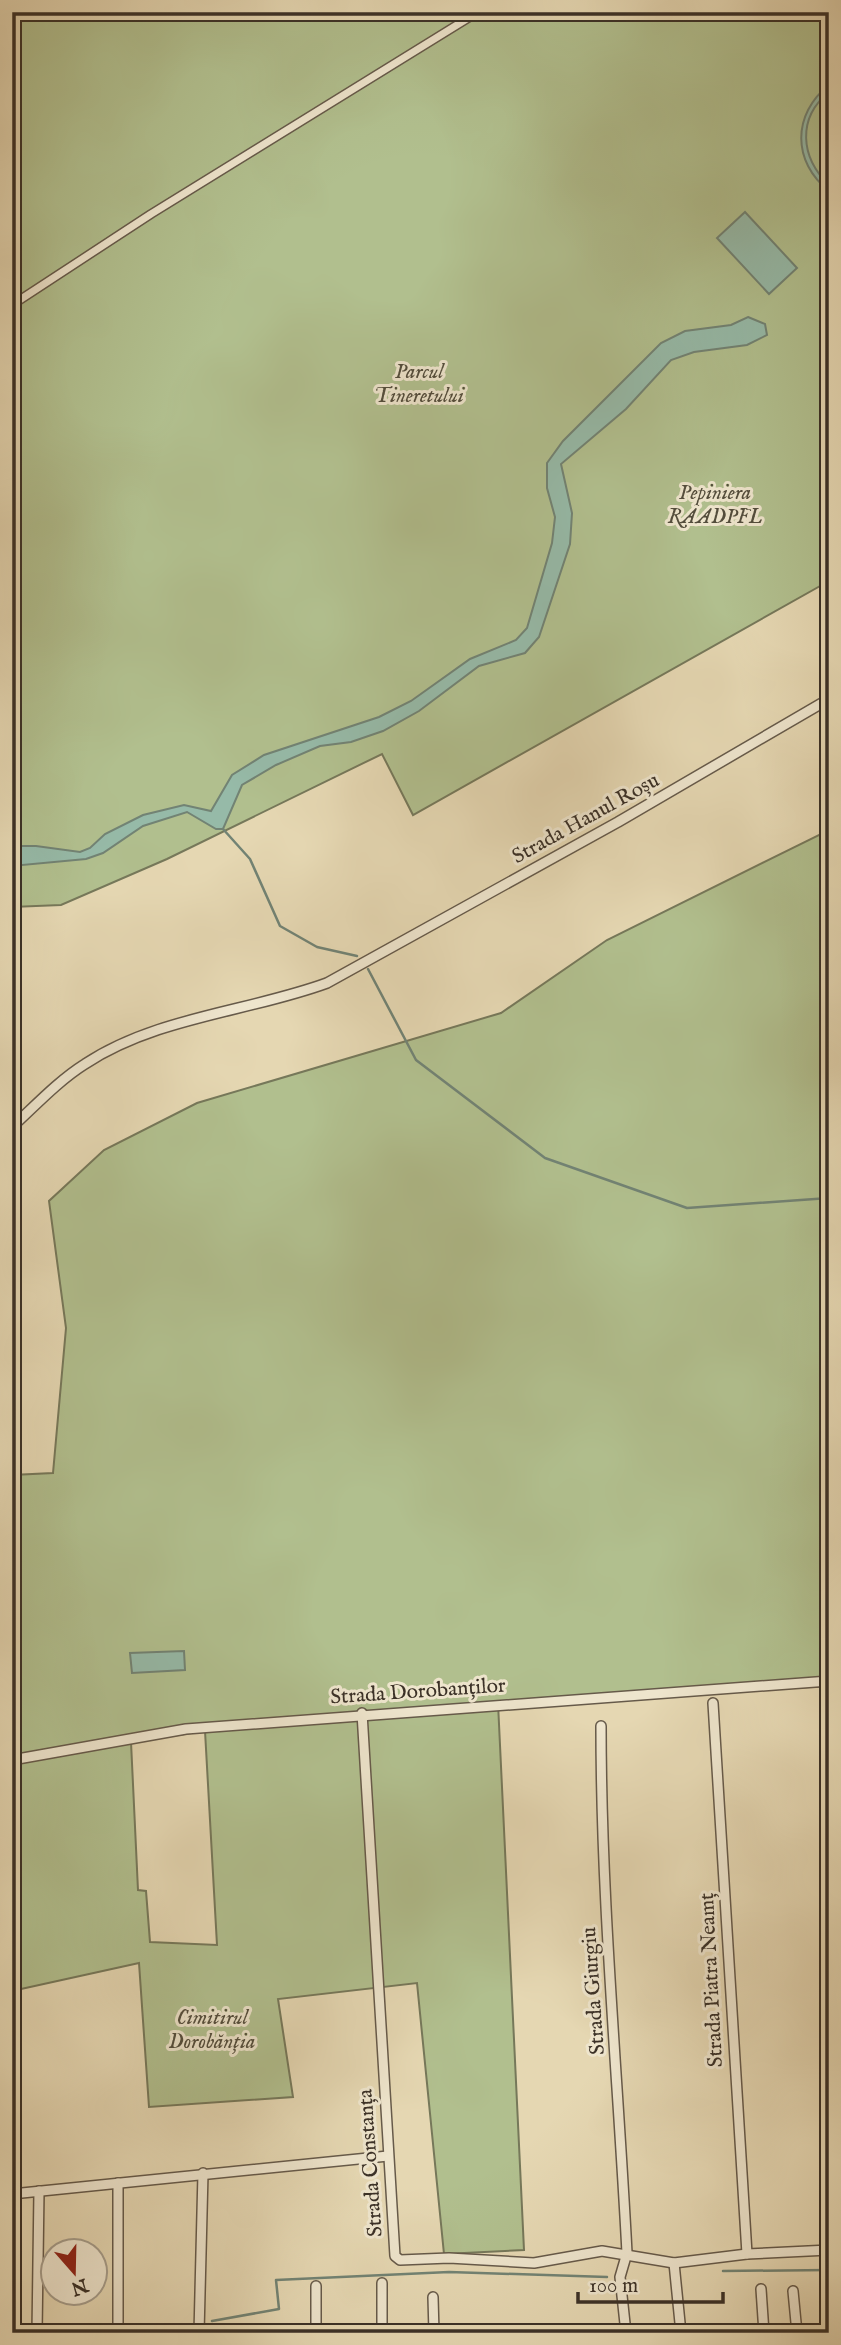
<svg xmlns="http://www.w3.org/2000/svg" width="841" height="2345" viewBox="0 0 841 2345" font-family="'IM FELL English',serif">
	<rect width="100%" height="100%" fill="#e5d7b2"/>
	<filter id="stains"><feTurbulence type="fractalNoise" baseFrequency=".00286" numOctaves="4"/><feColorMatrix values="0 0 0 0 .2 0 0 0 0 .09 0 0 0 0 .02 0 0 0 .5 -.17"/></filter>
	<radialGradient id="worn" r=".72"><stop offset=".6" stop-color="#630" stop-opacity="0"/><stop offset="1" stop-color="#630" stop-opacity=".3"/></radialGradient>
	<g fill="#b1bf8e" stroke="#76785a" stroke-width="2" fill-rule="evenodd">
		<polygon points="12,12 829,12 829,581 413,815 382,754 167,859 61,905 12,907"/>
		<path d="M 829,830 L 829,1686 L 498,1703 L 524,2250 L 444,2254 L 417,1983 L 278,1999 L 293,2097 L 149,2107 L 139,1963 L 12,1991 L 12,1475 L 53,1473 L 66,1328 L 49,1201 L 104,1150 L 197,1103 L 501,1013 L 607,940 ZM 205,1731 L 217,1945 L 150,1942 L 146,1891 L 138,1890 L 131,1742 Z"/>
	</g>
	<g fill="#96baa8" stroke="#728374" stroke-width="2">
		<path d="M 829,85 L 829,92 C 797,118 800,157 829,185 L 829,191 C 792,162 792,114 829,85 Z"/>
		<polygon points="745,212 797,268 769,294 717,238"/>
		<polygon points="748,317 765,324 767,335 747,345 694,352 671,360 626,409 561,464 572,513 570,544 539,637 525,653 479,666 419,711 383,731 351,742 320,746 276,765 242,785 223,829 216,829 187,812 143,826 103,853 86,859 12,866 12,846 36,846 80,852 90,848 105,834 143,815 184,805 211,811 232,775 264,755 379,717 411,701 470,659 516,640 527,628 552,543 555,517 547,488 547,463 563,441 661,343 685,331 731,325"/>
		<polygon points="184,1651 185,1670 132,1673 130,1653"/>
	</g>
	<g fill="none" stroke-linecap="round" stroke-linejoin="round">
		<g stroke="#728374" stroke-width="2.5">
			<polyline points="223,829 250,859 280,926 317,947 357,956"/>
			<polyline points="368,969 416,1060 545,1158 687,1208 829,1198"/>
			<polyline points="723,2271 829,2270"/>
			<polyline points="212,2321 279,2309 276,2280 449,2272 607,2277"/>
		</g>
		<g stroke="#665a4a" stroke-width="10">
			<polyline id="pedestrian" points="12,305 151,214 478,12"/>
		</g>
		<g stroke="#665a4a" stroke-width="12">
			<g id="minor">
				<path d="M 12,1127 C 35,1106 58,1081 85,1064 C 156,1017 248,1012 327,983 L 618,822 L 829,699"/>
				<polyline points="713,1703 747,2254"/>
				<polyline points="362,1713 395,2256 400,2260 449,2258 534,2263 602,2251 674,2263 747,2254 829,2250"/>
				<path d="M 601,1726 C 601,1902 618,2077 627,2253 L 620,2277 L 626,2333"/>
				<polyline points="12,1760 186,1729 829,1681"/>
				<polyline points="118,2183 118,2333"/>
				<polyline points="12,2194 388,2156"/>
				<polyline points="674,2263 681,2333"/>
				<polyline points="382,2283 382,2333"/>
				<polyline points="316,2286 316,2333"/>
				<polyline points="761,2289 764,2333"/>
				<polyline points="793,2291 797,2333"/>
				<polyline points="433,2297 434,2333"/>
				<polyline points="37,2333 39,2191"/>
				<polyline points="199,2333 203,2173"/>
			</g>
		</g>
		<use href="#pedestrian" stroke="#eee5cd" stroke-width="7"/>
		<use href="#minor" stroke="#eee5cd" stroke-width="9"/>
	</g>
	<g text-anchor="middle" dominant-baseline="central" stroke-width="6" stroke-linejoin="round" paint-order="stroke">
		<g font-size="21" font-style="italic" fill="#534d3c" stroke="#eee5cd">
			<text x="419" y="372">Parcul<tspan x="419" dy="24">Tineretului</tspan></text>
			<text x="715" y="493">Pepiniera<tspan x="715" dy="24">RAADPFL</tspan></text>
			<text x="212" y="2018">Cimitirul<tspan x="212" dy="24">Dorobănția</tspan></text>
		</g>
		<g font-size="21" fill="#3b3127" stroke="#eee5cd">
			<text transform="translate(586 819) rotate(-29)">Strada Hanul Roșu</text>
			<text transform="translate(418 1692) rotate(-4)">Strada Dorobanților</text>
			<text transform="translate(712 1980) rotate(-93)">Strada Piatra Neamț</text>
			<text transform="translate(594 1991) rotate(-94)">Strada Giurgiu</text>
			<text transform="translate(371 2163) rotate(-94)">Strada Constanța</text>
		</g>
	</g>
	<rect width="841" height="2345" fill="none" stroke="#e5d7b2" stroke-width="42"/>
	<rect x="14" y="14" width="813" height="2317" fill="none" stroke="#3b3127" stroke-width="3.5"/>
	<rect x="21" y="21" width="799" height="2303" fill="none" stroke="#3b3127" stroke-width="2"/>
	<g transform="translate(74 2272) rotate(160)"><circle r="33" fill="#eee5cd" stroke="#a69d8b" stroke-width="2"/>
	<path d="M0-5L12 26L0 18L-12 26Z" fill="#8f2418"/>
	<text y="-10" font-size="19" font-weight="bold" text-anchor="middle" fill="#3b3127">N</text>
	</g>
	<path d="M578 2292v10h145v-10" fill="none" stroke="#3b3127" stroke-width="3.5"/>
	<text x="589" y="2292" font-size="21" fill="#3b3127" stroke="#eee5cd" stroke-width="5" paint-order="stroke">100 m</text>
	<rect width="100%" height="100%" filter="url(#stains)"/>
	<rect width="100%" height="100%" fill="url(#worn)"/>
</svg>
